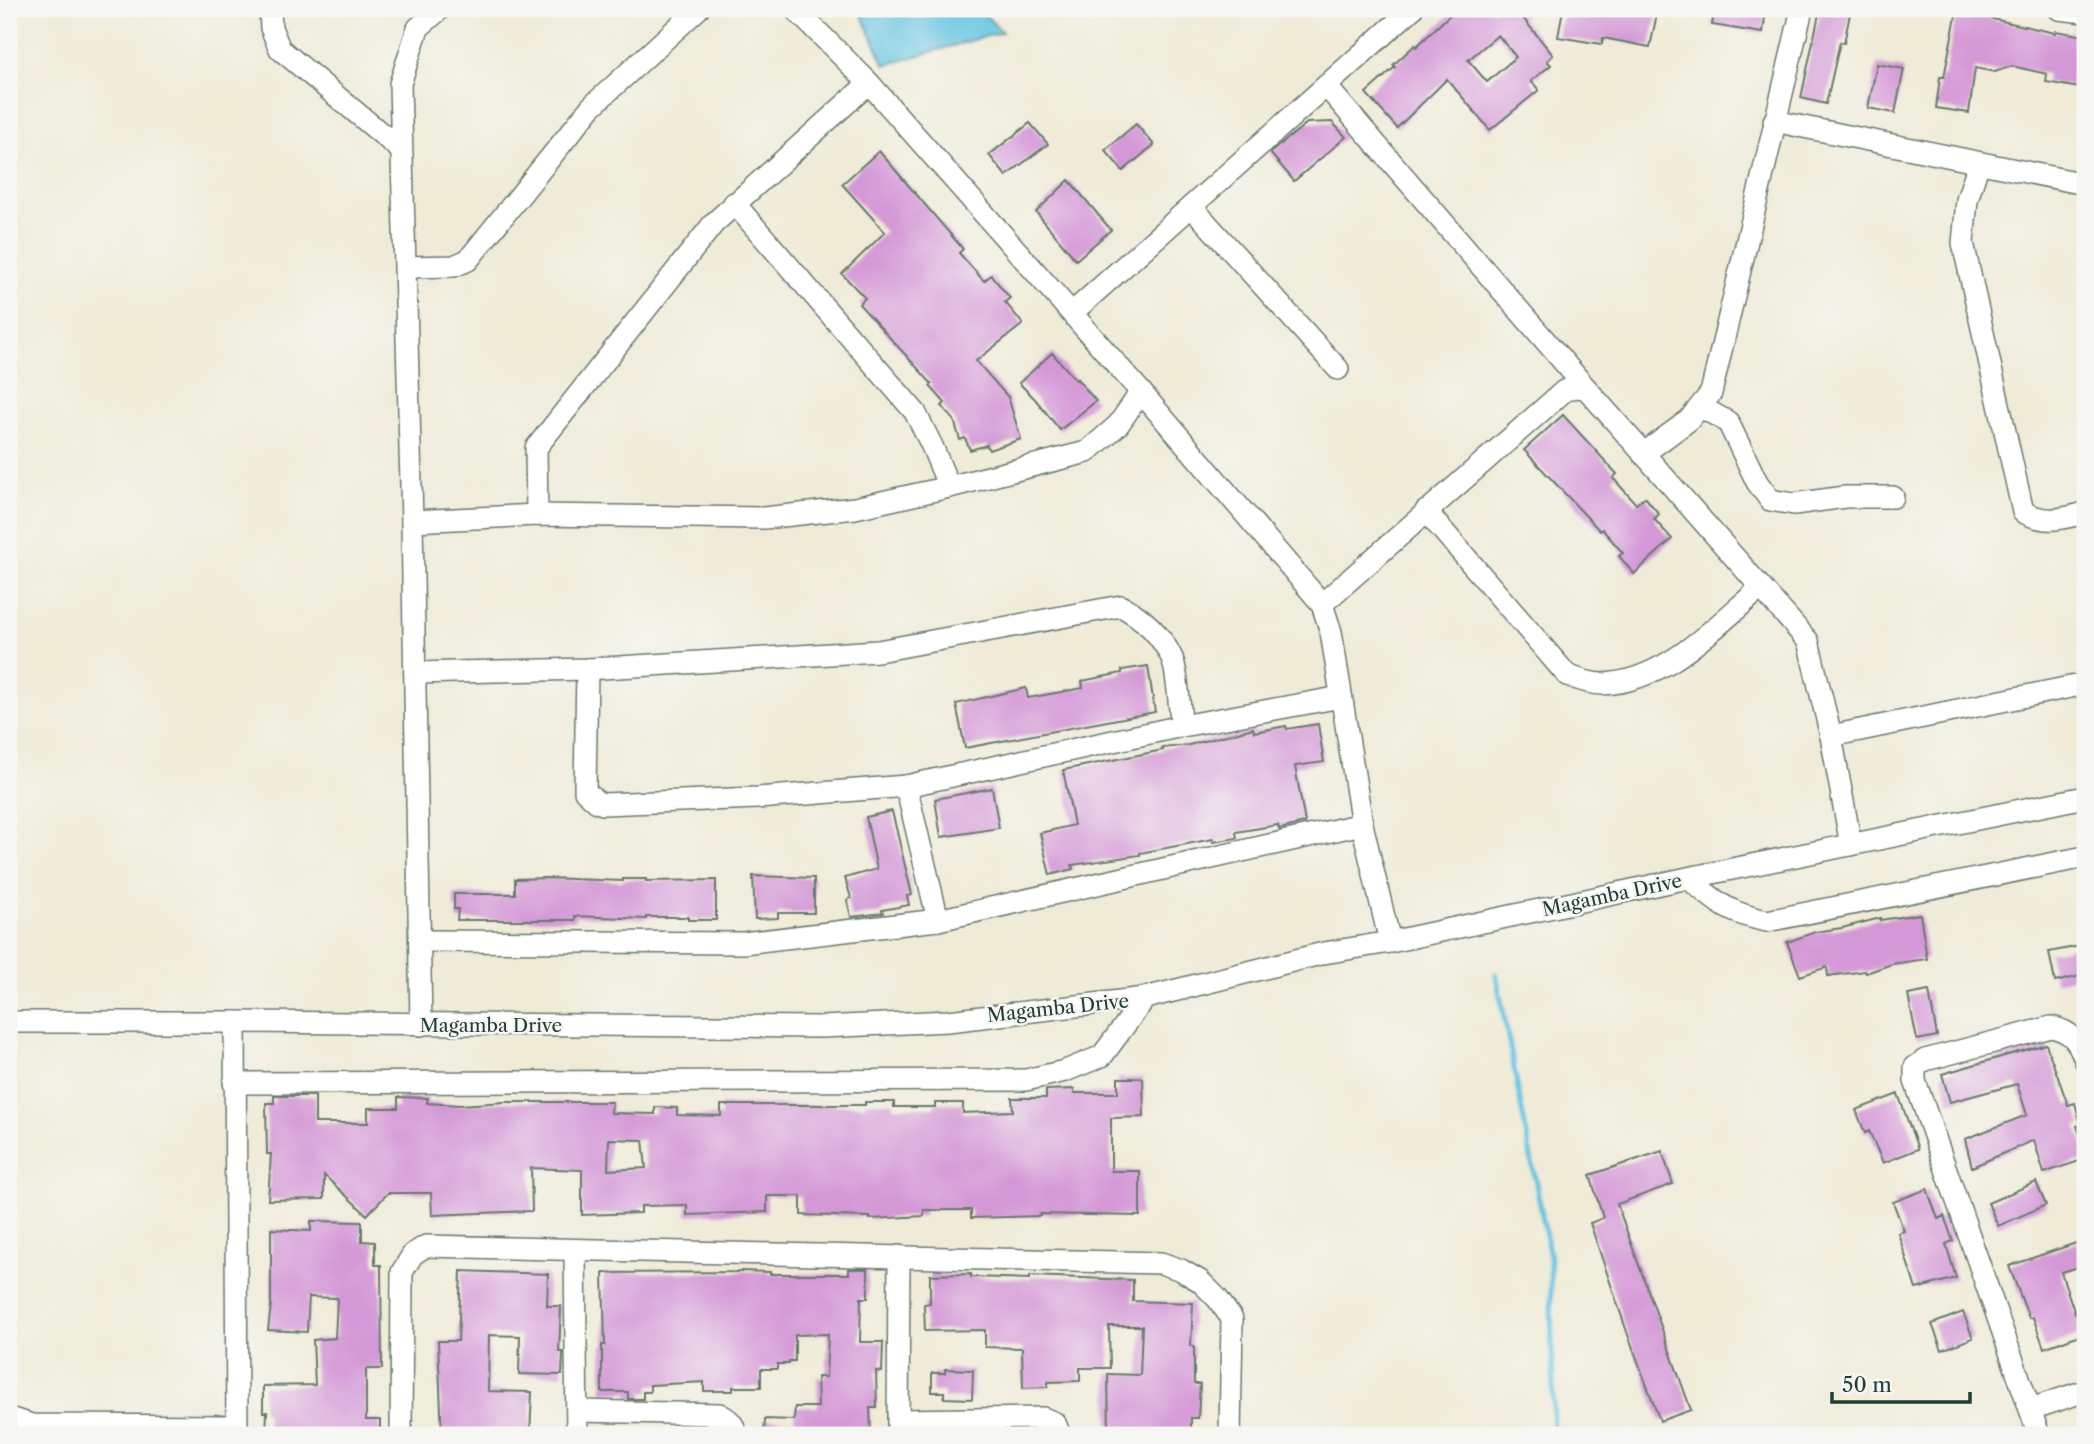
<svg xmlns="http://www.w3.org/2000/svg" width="2094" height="1444" viewBox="0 0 2094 1444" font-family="'Libre Caslon Text',serif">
	<rect width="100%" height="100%" fill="#f6f6f2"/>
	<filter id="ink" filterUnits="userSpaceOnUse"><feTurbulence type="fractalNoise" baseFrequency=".0143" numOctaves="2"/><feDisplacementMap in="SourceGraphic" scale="14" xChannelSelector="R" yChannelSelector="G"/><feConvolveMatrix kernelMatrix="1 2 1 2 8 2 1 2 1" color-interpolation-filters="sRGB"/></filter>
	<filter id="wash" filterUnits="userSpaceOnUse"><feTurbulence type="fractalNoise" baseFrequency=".00686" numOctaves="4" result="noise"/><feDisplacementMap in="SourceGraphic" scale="28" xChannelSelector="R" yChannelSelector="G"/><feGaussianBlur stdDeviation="1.57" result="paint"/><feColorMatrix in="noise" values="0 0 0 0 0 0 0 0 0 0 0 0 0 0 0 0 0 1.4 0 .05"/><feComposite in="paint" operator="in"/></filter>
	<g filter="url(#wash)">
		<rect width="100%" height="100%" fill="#efebd7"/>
		<polygon fill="#64c4e2" stroke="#42808b" stroke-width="2" points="859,9 979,9 1002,32 885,65"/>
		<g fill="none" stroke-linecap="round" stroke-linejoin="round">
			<polyline stroke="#64c4e2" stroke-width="5" points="1496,974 1550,1257 1554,1435"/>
		</g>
		<g id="blocks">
			<g fill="#d498d7" fill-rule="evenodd">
				<path d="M 1456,9 L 1532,9 L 1522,17 L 1553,55 L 1547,61 L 1551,65 L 1531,81 L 1539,90 L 1490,130 L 1447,79 L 1397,128 L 1366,93 L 1395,67 L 1393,65 L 1415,45 L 1416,47 ZM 1498,35 L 1516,57 L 1487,82 L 1468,60 Z"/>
				<polygon points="1563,9 1605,14 1605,9 1658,9 1650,47 1603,38 1602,44 1558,37"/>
				<polygon points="1715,9 1766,9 1763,33 1712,25"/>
				<polygon points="1820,9 1851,9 1844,43 1840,42 1826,104 1801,98"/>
				<polygon points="1957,11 2055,33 2056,31 2085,36 2085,89 2046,82 2047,74 2012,66 1995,72 1975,68 1969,113 1936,108 1940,77 1944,77"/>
				<polygon points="1877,64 1904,69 1895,113 1868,108"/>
				<polygon points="1332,122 1346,137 1294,181 1270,153 1307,123"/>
				<polygon points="1030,123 1048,144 1006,176 989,155"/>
				<polygon points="1136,124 1154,145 1123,171 1105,150"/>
				<polygon points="879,151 963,249 959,253 984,281 991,275 1010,298 1005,302 1023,324 976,361 1008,397 1021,439 989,450 987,445 970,450 965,438 960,440 954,420 942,406 945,403 930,386 932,384 859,304 865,298 842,274 885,232 842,184"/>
				<polygon points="1069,180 1111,230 1076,260 1036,212"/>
				<polygon points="1052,353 1076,380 1077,379 1096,401 1060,430 1035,399 1019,383"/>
				<polygon points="1563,415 1617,474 1613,478 1636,504 1645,497 1659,514 1654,519 1672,539 1634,574 1619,556 1623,553 1602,529 1600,531 1524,450"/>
				<polygon points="1148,666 1155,712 965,748 956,704 1026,688 1028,698 1083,688 1082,681 1122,673 1122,670"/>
				<polygon points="1318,724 1324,762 1295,766 1305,823 1279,829 1278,825 1236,832 1237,838 1213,842 1213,839 1140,853 1140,855 1072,865 1073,869 1050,875 1040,833 1074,825 1063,770 1163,750 1162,748 1189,745 1253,728 1254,732 1286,726 1287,729"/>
				<polygon points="992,788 999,828 941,837 935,799"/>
				<polygon points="892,811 912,895 907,896 909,905 882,910 883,913 851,917 847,900 851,898 845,878 877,869 866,817"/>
				<polygon points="753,876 814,878 814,913 778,913 778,918 755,919"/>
				<polygon points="547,878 623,881 623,879 646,879 646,881 716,880 716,920 688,920 688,917 646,917 646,919 575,916 575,920 457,920 458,909 454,909 454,894 515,894 515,879"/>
				<polygon points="1920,914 1927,959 1892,964 1866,973 1865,971 1828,976 1827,967 1800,976 1787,942 1815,932 1842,928 1880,918 1880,920"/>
				<polygon points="2085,945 2085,975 2055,982 2049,952"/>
				<polygon points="1929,991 1937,1036 1917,1040 1908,995"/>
				<polygon points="2046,1044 2068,1105 2075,1103 2081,1125 2077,1126 2085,1149 2085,1159 2044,1173 2034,1140 1972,1167 1965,1139 2027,1115 2017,1084 1950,1102 1942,1074"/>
				<path d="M 1118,1078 L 1143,1078 L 1144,1117 L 1111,1118 L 1111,1171 L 1140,1171 L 1140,1216 L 1040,1214 L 1040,1216 L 971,1218 L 971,1210 L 924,1210 L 924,1216 L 870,1219 L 870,1217 L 801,1215 L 801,1196 L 767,1196 L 767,1212 L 687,1215 L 687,1205 L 641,1206 L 641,1213 L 582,1215 L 582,1170 L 531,1168 L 532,1211 L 432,1215 L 431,1193 L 388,1193 L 367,1215 L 324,1175 L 324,1199 L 268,1200 L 271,1154 L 267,1154 L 266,1103 L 274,1103 L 274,1096 L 315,1096 L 315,1123 L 368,1123 L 368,1108 L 398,1108 L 398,1097 L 428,1098 L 427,1103 L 460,1105 L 505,1102 L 612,1102 L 611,1113 L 655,1114 L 655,1107 L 677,1108 L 677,1115 L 721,1116 L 721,1105 L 865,1105 L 865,1102 L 894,1102 L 894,1107 L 935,1107 L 935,1103 L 963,1103 L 963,1113 L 1013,1111 L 1012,1098 L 1046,1098 L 1046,1090 L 1074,1089 L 1074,1093 L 1118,1093 ZM 609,1139 L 643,1140 L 646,1168 L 608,1170 Z"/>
				<polygon points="1898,1094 1918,1149 1883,1163 1869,1131 1865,1133 1856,1110"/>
				<polygon points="1662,1151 1673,1184 1617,1204 1691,1410 1660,1421 1627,1332 1590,1223 1603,1218 1590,1175"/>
				<polygon points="2036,1182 2046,1205 1998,1226 1988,1203"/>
				<polygon points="1927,1189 1938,1219 1944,1216 1953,1241 1946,1244 1956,1278 1916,1289 1898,1233 1904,1231 1893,1202"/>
				<polygon points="311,1221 362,1222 362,1241 375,1242 375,1265 381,1265 382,1369 366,1369 366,1420 380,1420 380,1435 266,1435 267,1412 263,1412 263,1386 315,1385 313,1340 335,1338 337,1298 309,1297 307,1332 268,1330 271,1305 271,1229 311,1231"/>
				<polygon points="2085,1240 2085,1265 2061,1272 2075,1314 2081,1312 2085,1322 2085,1333 2044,1348 2033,1317 2029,1318 2009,1266"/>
				<polygon points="849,1269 868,1269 868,1298 861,1298 860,1342 883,1342 882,1372 876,1371 877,1408 870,1408 871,1435 764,1435 765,1419 794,1420 795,1407 818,1407 817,1377 826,1377 828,1334 795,1335 795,1361 789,1361 789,1364 777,1364 777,1369 761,1369 761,1387 733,1387 733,1391 704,1391 704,1382 650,1385 650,1392 643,1392 643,1399 628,1399 628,1392 602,1392 602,1345 605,1345 603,1273 741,1272 741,1271 770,1272 770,1274 849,1274"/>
				<polygon points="461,1271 548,1274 547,1306 561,1306 559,1352 563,1352 562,1375 519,1374 520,1336 489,1335 488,1391 532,1392 530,1435 442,1435 438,1341 458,1341"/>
				<polygon points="971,1274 971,1277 1030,1279 1030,1276 1056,1277 1133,1280 1133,1301 1193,1303 1191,1346 1194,1346 1194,1384 1200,1384 1198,1418 1191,1418 1191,1435 1109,1435 1108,1374 1140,1375 1142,1326 1109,1326 1110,1368 1080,1368 1080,1381 1048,1382 1048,1387 1023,1388 1022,1348 985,1347 985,1330 925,1331 924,1304 930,1303 930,1275"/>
				<polygon points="1963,1312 1973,1338 1942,1350 1932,1324"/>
				<polygon points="945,1369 973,1370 972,1399 944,1398 944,1392 932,1392 932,1373 945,1373"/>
			</g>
		</g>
	</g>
	<g filter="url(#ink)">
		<use href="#blocks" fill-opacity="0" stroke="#687a6d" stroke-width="2"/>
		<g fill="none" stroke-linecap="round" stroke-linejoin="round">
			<g stroke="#687a6d" stroke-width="24">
				<g id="minor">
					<polyline points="270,9 271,28 280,49 401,150"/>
					<polyline points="795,9 869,83 1141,392 1322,604 1331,632 1362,824 1390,942"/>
					<polyline points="2059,9 2085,12"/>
					<polyline points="1326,86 1586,388"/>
					<polyline points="1774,121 2085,184"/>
					<path d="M 1979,163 L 1967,200 L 1963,243 L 2023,512 C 2047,524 2060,519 2085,513"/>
					<polyline points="734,203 915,412 932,446 949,487"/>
					<polyline points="1192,207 1338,369"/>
					<polyline points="406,267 454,266 468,260 591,107 698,9"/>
					<polyline points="1072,313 1412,9"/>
					<polyline points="1701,407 1728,422 1757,482 1770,500 1794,504 1845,497 1893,497"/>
					<polyline points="1643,454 1689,420 1711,393 1802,9"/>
					<path d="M 1426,511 L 1567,675 C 1579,680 1590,684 1603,684 C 1666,682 1716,625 1761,588"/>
					<polyline points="537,515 536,448 714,223 869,83"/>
					<polyline points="412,521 537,515 764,518 855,508 949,487 1087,452 1118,425 1141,392"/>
					<polyline points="1322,604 1564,391 1574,387 1586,388 1808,641 1831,736 1851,845"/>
					<polyline points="587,669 585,791 597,802 603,804 758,798 906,786 1182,726"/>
					<path d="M 415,673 L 587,669 L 878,651 L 1121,606 C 1142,617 1160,634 1171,656 C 1178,669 1179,710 1182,726 L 1341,697"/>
					<polyline points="1831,736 2085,684"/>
					<polyline points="906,786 938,920 1362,824"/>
					<path d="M 1688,878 C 1718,903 1727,913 1767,921 L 2085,857"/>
					<polyline points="421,941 743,943 938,920"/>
					<polyline points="9,1022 235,1022 822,1027 948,1021 1145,998 1324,953 1390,942 1688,878 2085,797"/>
					<polyline points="235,1022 237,1435"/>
					<polyline points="421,1025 412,521 400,84 418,28 440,9"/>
					<polyline points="234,1083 1026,1080 1065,1071 1102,1056 1145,998"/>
					<polyline points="575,1250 577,1435"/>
					<polyline points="2031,1409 2085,1391"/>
					<path d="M 577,1411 L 719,1414 C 729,1419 734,1423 736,1435"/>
					<polyline points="9,1418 32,1425 237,1426"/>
					<polyline points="898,1420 1043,1418 1055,1423 1060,1435"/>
					<polyline points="401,1435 402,1272 413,1254 426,1246 1161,1263 1181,1270 1200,1281 1217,1298 1232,1319 1230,1435"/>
					<polyline points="898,1435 899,1256"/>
					<path d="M 2039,1435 L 1915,1081 L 1915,1067 L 1925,1060 L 2051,1027 C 2071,1031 2079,1041 2085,1060"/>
				</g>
			</g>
			<use href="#minor" stroke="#fff" stroke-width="21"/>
		</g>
	</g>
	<g text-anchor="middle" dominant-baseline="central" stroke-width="5" stroke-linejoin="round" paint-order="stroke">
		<g font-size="19" fill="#1f3d34" stroke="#f6f6f2">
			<text transform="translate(1612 895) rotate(-12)">Magamba Drive</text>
			<text transform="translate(1058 1008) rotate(-6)">Magamba Drive</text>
			<text x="491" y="1025">Magamba Drive</text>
		</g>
	</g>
	<rect width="2094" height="1444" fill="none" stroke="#f6f6f2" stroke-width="35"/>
	<path d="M1832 1392v10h138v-10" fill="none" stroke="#1f3d34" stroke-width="3.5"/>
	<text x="1842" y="1392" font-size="21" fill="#1f3d34" stroke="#f6f6f2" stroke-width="5" paint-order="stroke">50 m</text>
</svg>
